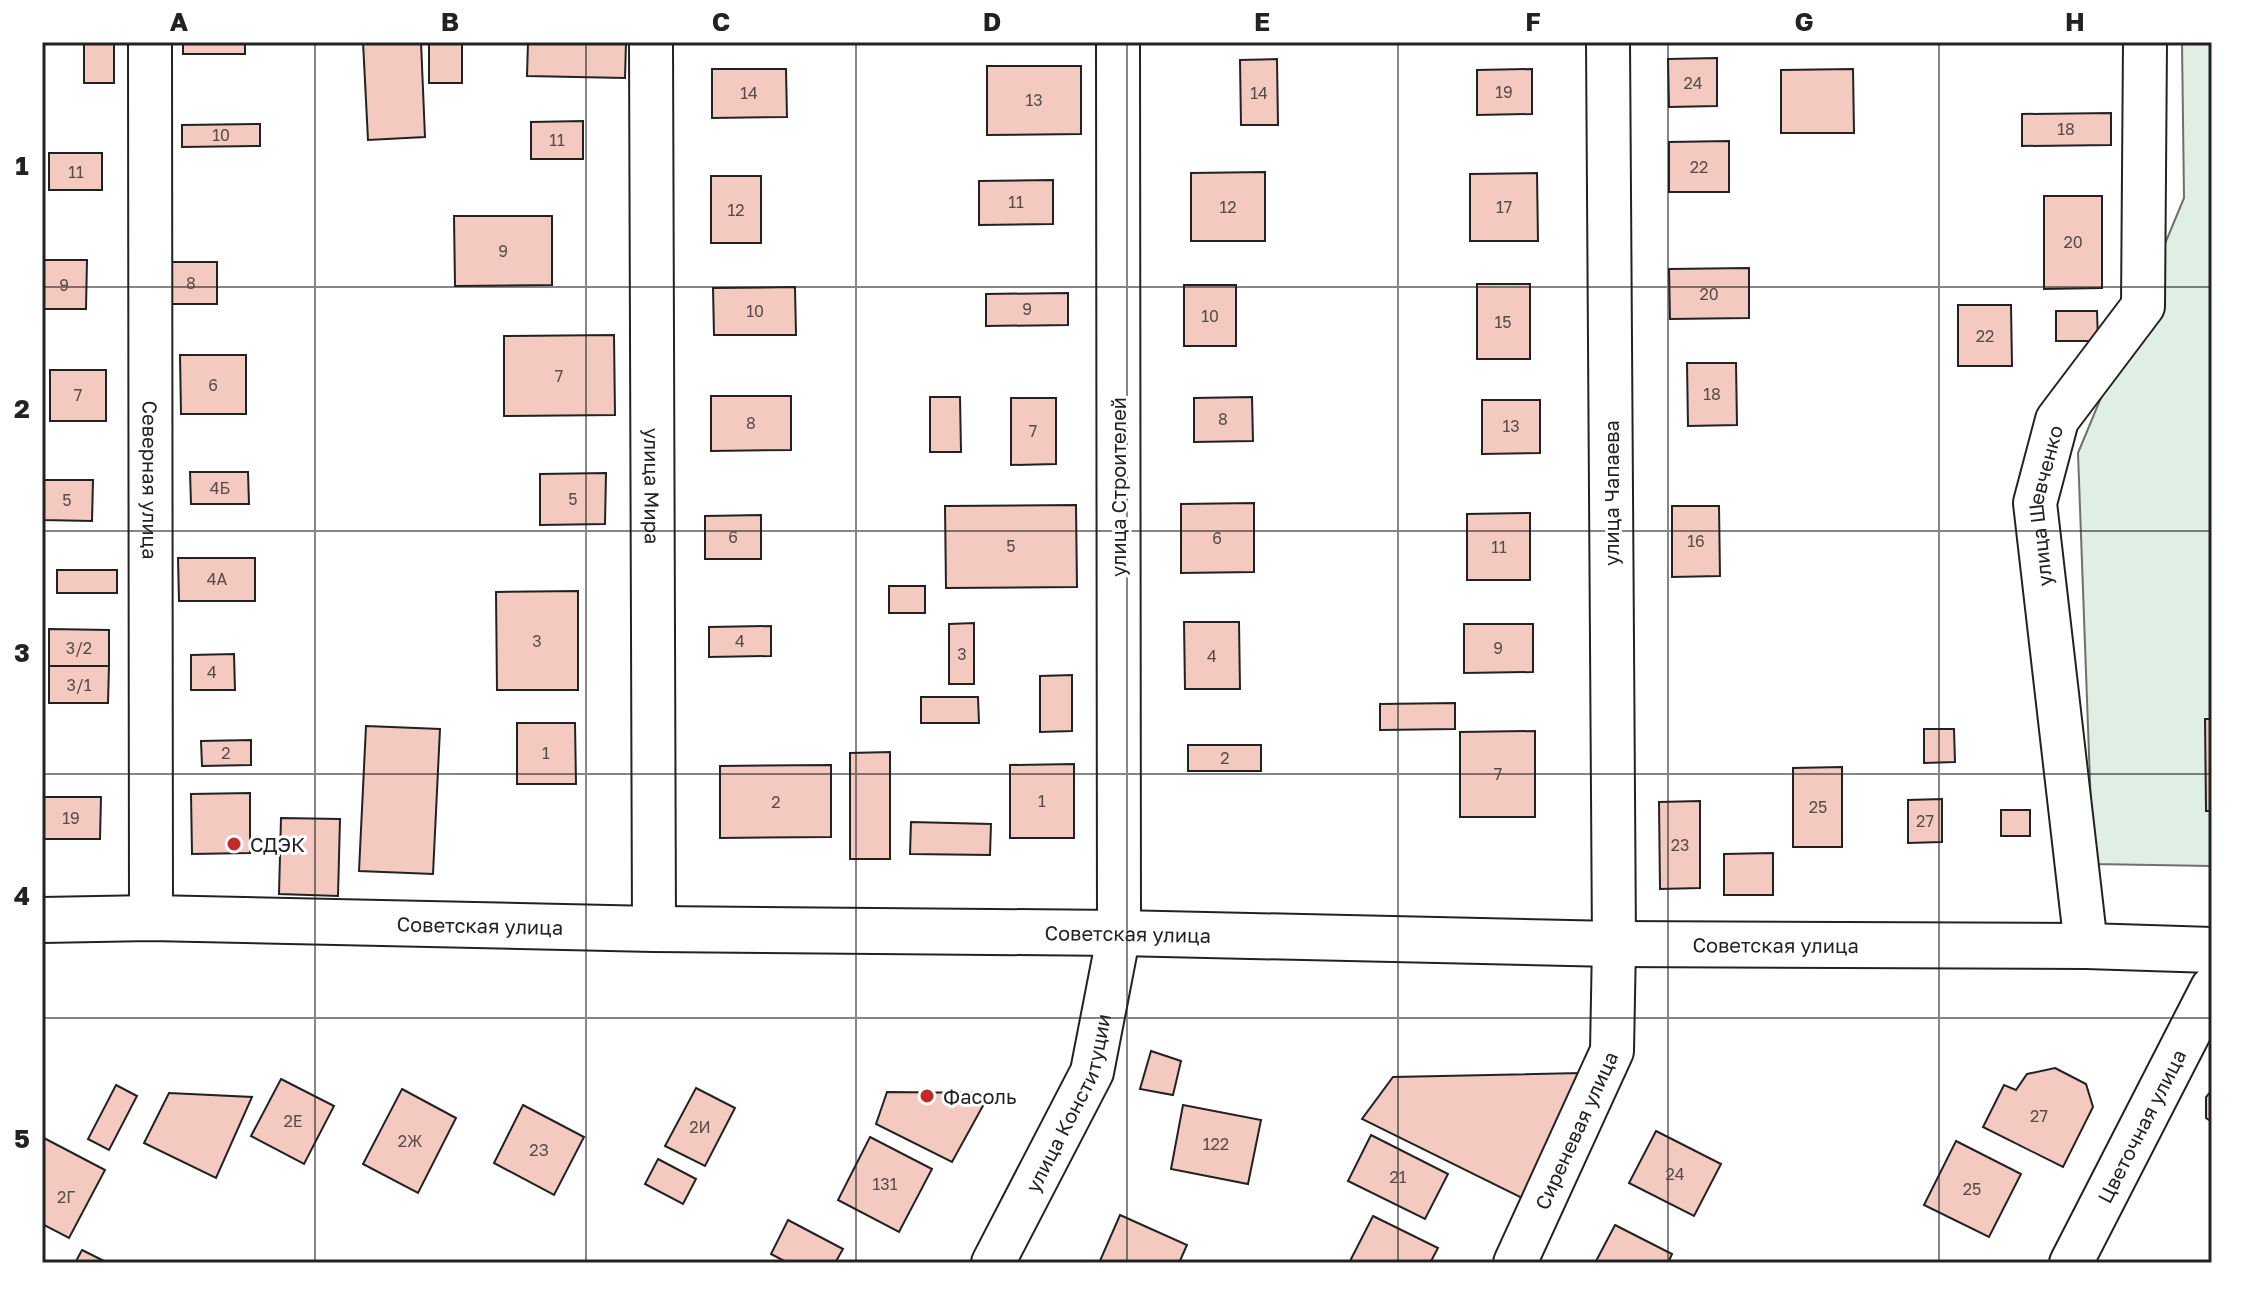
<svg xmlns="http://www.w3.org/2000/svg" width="2254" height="1305" viewBox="0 0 2254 1305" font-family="'Golos Text',sans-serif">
	<rect width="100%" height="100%" fill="#fff"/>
	<polygon fill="#e0efe3" stroke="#6f6f6f" stroke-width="2" points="2182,42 2212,42 2212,866 2093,864 2078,453 2184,198"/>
	<g fill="#f3c9c0" stroke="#222" stroke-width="2">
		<rect x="84" y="42" width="30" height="41"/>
		<rect x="183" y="42" width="62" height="12"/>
		<polygon points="363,42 421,42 425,137 368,140"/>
		<rect x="429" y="42" width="33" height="41"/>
		<polygon points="528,42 626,42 625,78 527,76"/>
		<polygon points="1717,58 1717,106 1669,107 1668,59"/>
		<polygon points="1277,59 1278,125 1241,125 1240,60"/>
		<polygon points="987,66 1081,66 1081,134 987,135"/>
		<polygon points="712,69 786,69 787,117 712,118"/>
		<polygon points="1532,69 1532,114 1477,115 1477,70"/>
		<polygon points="1853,69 1854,133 1781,133 1781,70"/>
		<polygon points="2111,113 2111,145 2022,146 2022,114"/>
		<polygon points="583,121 583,159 531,159 531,122"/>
		<polygon points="260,124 260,146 182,147 182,125"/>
		<polygon points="1729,141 1729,192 1669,192 1669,142"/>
		<rect x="49" y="153" width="53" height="37"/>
		<polygon points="1265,172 1265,241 1191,241 1191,173"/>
		<polygon points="1537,173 1538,241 1470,241 1470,174"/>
		<rect x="711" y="176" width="50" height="67"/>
		<polygon points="1053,180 1053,224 979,225 979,181"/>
		<polygon points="2044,196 2102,196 2102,288 2044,289"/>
		<polygon points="454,216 552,216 552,285 455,286"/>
		<polygon points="42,260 87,260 86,309 42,309"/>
		<rect x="165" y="262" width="52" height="42"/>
		<polygon points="1749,268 1749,318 1670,319 1669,269"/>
		<rect x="1477" y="284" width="53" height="75"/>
		<rect x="1184" y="285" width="52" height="61"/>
		<polygon points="795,287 796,335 714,335 713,288"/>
		<polygon points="1068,293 1068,325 986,326 986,294"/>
		<polygon points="1958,305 2011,305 2012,366 1958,366"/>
		<polygon points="2056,311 2097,311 2098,341 2056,341"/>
		<polygon points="614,335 615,415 504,416 504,336"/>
		<polygon points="180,355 246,355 246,414 181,414"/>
		<polygon points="1687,363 1736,363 1737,425 1688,426"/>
		<rect x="50" y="370" width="56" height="51"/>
		<polygon points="711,396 791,396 791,450 711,451"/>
		<polygon points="930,397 960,397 961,452 930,452"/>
		<polygon points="1252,397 1253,441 1194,442 1194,398"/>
		<polygon points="1011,398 1056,398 1056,464 1011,465"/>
		<polygon points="1482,400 1540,400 1540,453 1482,454"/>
		<polygon points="190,472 248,472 249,504 191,504"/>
		<polygon points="606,473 605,524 540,525 540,474"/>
		<polygon points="42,480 93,480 92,521 42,520"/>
		<polygon points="1254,503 1254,572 1181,573 1181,504"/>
		<polygon points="1076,505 1077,587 946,588 945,506"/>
		<polygon points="1672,506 1719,506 1720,576 1672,577"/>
		<polygon points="1530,513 1530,580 1467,580 1467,514"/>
		<polygon points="761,515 761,559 705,559 705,516"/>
		<polygon points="178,558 255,558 255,601 179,601"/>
		<rect x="57" y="570" width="60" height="23"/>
		<rect x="889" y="586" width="36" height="27"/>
		<polygon points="578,591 578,690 497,690 496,592"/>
		<polygon points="1184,622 1239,622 1240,689 1185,689"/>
		<polygon points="974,623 974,684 949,684 949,624"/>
		<polygon points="1464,624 1533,624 1533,672 1464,673"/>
		<polygon points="771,626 771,656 709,657 709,627"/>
		<polygon points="49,629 109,630 109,666 49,666"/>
		<polygon points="234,654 235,690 191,690 191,655"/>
		<polygon points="49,666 109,666 108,703 49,703"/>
		<polygon points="1072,675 1072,731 1040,732 1040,676"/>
		<polygon points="921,697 978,697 979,723 921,723"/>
		<polygon points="1455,703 1455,729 1380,730 1380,704"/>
		<polygon points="2205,719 2212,719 2212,811 2206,811"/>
		<polygon points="517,723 575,723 576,784 517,784"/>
		<polygon points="366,726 440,729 433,874 359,871"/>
		<polygon points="1924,729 1954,729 1955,762 1924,763"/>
		<polygon points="1535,731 1535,817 1460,817 1460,732"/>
		<polygon points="251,740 251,765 202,766 201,741"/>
		<rect x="1188" y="745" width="73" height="26"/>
		<polygon points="890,752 890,859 850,859 850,753"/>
		<polygon points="1074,764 1074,838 1010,838 1010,765"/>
		<polygon points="831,765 831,837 720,838 720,766"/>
		<polygon points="1842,767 1842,847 1793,847 1793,768"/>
		<polygon points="250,793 250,853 192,854 191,794"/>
		<polygon points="42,797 101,797 100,839 42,839"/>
		<polygon points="1942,799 1942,842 1908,843 1908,800"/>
		<polygon points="1700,801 1700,888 1660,889 1659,802"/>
		<rect x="2001" y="810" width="29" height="26"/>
		<polygon points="281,818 340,819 338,896 279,894"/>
		<polygon points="911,822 991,824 990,855 910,854"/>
		<polygon points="1773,853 1773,895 1724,895 1724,854"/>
		<polygon points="1151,1051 1181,1061 1173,1095 1140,1089"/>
		<polygon points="2055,1068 2086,1084 2093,1107 2063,1167 1983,1127 2004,1085 2016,1090 2027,1074"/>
		<polygon points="1580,1073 1522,1198 1362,1119 1393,1077"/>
		<polygon points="281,1079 334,1106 304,1164 251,1136"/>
		<polygon points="116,1085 137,1096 109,1150 88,1139"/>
		<polygon points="696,1088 735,1108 705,1166 665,1146"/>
		<polygon points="402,1089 456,1118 418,1193 363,1164"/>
		<polygon points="2212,1090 2212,1122 2206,1118 2206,1097"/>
		<polygon points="887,1092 990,1093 952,1162 876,1124"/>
		<polygon points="169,1093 252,1097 216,1178 144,1143"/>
		<polygon points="523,1105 584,1137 554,1195 494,1163"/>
		<polygon points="1183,1105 1261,1120 1248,1184 1171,1169"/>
		<polygon points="1656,1131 1721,1164 1694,1216 1629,1183"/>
		<polygon points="1371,1135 1448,1174 1425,1219 1348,1181"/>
		<polygon points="42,1137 105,1170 69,1238 42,1224"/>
		<polygon points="870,1137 932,1169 899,1232 838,1200"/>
		<polygon points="1956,1141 2021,1174 1989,1237 1924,1205"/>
		<polygon points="658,1159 696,1179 683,1204 645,1184"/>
		<polygon points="1120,1215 1187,1245 1179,1263 1099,1263"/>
		<polygon points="1373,1216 1438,1248 1430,1263 1349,1263"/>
		<polygon points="788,1220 843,1249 835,1263 788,1263 771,1254"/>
		<polygon points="1615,1225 1672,1254 1668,1263 1595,1263"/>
		<polygon points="82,1250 108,1263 75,1263"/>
	</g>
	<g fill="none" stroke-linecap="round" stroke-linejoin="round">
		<g stroke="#222" stroke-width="46">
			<g id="minor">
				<path id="s1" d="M 150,42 L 151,918"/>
				<path id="s2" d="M 651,42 L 654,929"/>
				<path id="s3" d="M 2086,946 L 2035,503 L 2057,420 L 2143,306 L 2145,42"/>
				<path id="s4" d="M 993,1263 L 1092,1072 L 1119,933 L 1118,42"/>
				<path id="s5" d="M 1515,1263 L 1612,1051 L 1614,944 L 1608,42"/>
				<path id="s6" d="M 2071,1263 L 2212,988"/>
			</g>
		</g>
		<g stroke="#222" stroke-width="48">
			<g id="major">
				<path id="s7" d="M 42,920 L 151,918 L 654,929 L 1119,933 L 1614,944 L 2086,946 L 2212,950"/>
			</g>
		</g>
		<use href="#minor" stroke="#fff" stroke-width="42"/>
		<use href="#major" stroke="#fff" stroke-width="44"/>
	</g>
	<path fill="none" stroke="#222" stroke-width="2" stroke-opacity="0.55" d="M 315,42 L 315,1263M 586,42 L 586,1263M 856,42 L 856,1263M 1127,42 L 1127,1263M 1398,42 L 1398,1263M 1668,42 L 1668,1263M 1939,42 L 1939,1263M 42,287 L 2212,287M 42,531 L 2212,531M 42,774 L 2212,774M 42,1018 L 2212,1018"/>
	<g fill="#c62828" stroke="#fff" stroke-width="3">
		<circle cx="234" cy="844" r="8"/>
		<circle cx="927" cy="1096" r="8"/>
	</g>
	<g text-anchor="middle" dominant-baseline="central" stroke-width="6" stroke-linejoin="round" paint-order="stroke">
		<g font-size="16" fill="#564c4a">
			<text x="1693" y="83">24</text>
			<text x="1504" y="92">19</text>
			<text x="749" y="93">14</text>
			<text x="1259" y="93">14</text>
			<text x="1034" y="100">13</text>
			<text x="2066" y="129">18</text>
			<text x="221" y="135">10</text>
			<text x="557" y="140">11</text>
			<text x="1699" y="167">22</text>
			<text x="76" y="172">11</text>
			<text x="1016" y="202">11</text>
			<text x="1228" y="207">12</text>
			<text x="1504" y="207">17</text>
			<text x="736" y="210">12</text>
			<text x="2073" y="242">20</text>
			<text x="503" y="251">9</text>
			<text x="191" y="283">8</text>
			<text x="64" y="285">9</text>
			<text x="1709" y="294">20</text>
			<text x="1027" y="309">9</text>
			<text x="755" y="311">10</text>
			<text x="1210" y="316">10</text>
			<text x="1503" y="322">15</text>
			<text x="1985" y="336">22</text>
			<text x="559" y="376">7</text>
			<text x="213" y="385">6</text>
			<text x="1712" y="394">18</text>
			<text x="78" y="395">7</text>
			<text x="1223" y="419">8</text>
			<text x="751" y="423">8</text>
			<text x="1511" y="426">13</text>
			<text x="1033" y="431">7</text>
			<text x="220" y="488">4Б</text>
			<text x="573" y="499">5</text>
			<text x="67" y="500">5</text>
			<text x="733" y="537">6</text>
			<text x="1217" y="538">6</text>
			<text x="1696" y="541">16</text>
			<text x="1011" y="546">5</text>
			<text x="1499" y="547">11</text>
			<text x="217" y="579">4А</text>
			<text x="537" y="641">3</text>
			<text x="740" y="641">4</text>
			<text x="79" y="648">3/2</text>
			<text x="1498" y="648">9</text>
			<text x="962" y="654">3</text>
			<text x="1212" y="656">4</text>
			<text x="212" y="672">4</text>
			<text x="79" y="685">3/1</text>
			<text x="226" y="753">2</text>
			<text x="546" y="753">1</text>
			<text x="1225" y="758">2</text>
			<text x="1498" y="774">7</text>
			<text x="1042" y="801">1</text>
			<text x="776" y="802">2</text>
			<text x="1818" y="807">25</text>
			<text x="71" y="818">19</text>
			<text x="1925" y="821">27</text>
			<text x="1680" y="845">23</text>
			<text x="2039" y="1116">27</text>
			<text x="293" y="1121">2Е</text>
			<text x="700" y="1127">2И</text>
			<text x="410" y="1141">2Ж</text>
			<text x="1216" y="1144">122</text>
			<text x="539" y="1150">2З</text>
			<text x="1675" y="1174">24</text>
			<text x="1398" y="1177">21</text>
			<text x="885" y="1184">131</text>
			<text x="1972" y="1189">25</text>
			<text x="66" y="1197">2Г</text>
		</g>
		<g font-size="20" fill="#222" stroke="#fff">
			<text stroke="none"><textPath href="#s1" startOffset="438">Северная улица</textPath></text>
			<text stroke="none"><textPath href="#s2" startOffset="444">улица Мира</textPath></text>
			<text transform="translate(1118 487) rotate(-90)">улица Строителей</text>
			<text transform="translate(1611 493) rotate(-90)">улица Чапаева</text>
			<text stroke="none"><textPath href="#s3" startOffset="444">улица Шевченко</textPath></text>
			<text stroke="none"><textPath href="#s7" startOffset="438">Советская улица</textPath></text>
			<text stroke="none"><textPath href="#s7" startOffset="1086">Советская улица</textPath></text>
			<text stroke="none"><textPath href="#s7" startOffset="1734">Советская улица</textPath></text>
			<text stroke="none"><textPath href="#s4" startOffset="178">улица Конституции</textPath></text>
			<text stroke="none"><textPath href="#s6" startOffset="154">Цветочная улица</textPath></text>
			<text stroke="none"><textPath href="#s5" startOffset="146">Сиреневая улица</textPath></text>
		</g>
		<g font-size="20" fill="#222" stroke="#fff" text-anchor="start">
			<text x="250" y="844">СДЭК</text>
			<text x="943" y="1096">Фасоль</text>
		</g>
	</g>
	<rect width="2254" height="1305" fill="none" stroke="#ffffff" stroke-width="88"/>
	<rect x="44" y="44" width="2166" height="1217" fill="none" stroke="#222" stroke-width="3"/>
	<g font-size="26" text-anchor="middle" font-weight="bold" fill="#222">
		<text x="179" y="31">A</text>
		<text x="450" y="31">B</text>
		<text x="721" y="31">C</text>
		<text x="992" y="31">D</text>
		<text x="1262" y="31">E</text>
		<text x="1533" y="31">F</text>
		<text x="1804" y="31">G</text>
		<text x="2075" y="31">H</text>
		<text x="22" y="175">1</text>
		<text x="22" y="418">2</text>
		<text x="22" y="662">3</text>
		<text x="22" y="905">4</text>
		<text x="22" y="1148">5</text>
	</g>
</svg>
